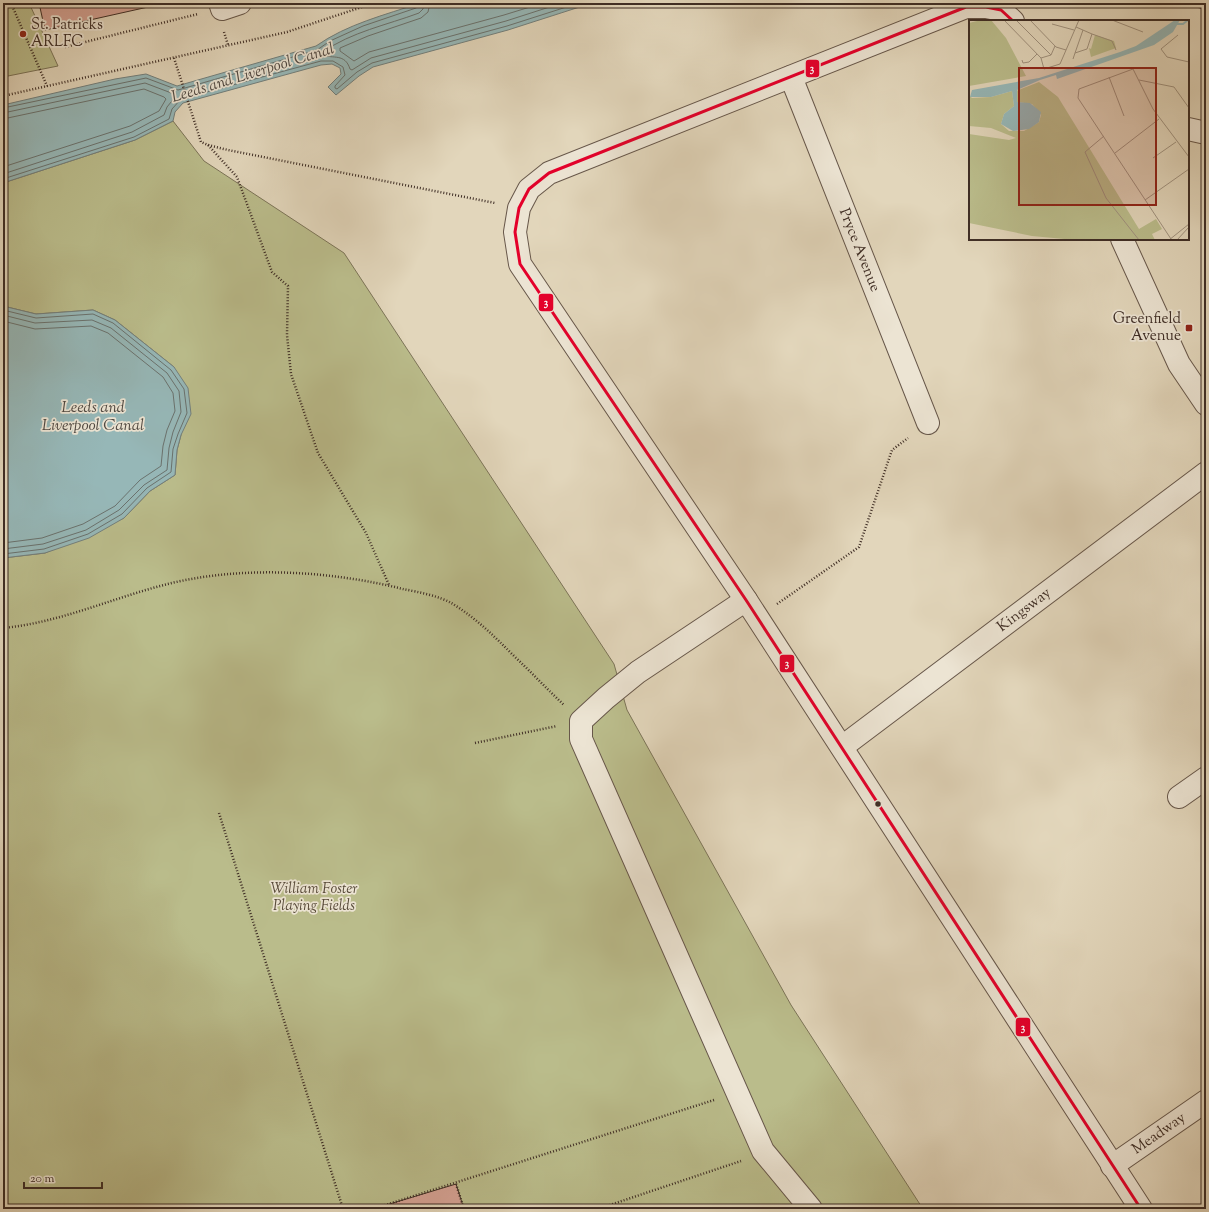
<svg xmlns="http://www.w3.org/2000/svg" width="1209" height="1212" viewBox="0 0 1209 1212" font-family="'Sorts Mill Goudy',serif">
	<rect width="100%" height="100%" fill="#e2d6bb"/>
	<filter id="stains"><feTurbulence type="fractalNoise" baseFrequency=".005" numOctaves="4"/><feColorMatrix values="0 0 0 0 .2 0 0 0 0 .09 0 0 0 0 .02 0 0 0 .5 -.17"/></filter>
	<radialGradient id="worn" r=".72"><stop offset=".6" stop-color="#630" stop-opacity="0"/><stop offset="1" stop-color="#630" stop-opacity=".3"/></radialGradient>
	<g fill="#babc8b" stroke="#7c7458">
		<polygon points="3,3 29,3 58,66 3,77"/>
		<polygon points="173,121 204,161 344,253 614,664 627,710 791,1005 923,1209 3,1209 3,558 45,553 124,518 150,491 175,475 177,450 181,435 174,367 115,320 93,310 36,314 3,306 3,183 135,140"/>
	</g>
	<g fill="#96b7b7" stroke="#73807d">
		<path d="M 420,3 L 592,3 L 508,30 L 373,67 L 359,76 L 336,95 L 328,87 L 341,74 L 340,68 L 332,64 L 321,65 L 183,103 L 175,112 L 173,121 L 135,140 L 3,183 L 3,105 L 115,79 L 146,74 L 177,86 L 316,46 C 347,24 385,15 420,3 Z"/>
		<polygon points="3,306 36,314 93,310 115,320 174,367 188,388 191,414 181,435 177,450 175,475 150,491 124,518 89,538 45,553 3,558"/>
	</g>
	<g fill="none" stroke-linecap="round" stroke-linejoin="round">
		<g stroke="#6a726e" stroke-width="1">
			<path d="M 424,3 L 423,9 L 419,13 C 387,25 351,32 323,52 L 322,55 C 333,59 345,53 350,69 L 352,70 L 371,58 L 506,21 L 562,3"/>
			<polyline points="430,3 428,12 421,18 368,36 340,48 340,51 354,61 369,52 504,15 543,3"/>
			<polyline points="3,108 146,78 178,90 317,50 330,41 363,26 416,8 419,6 419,3"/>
			<polyline points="3,113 145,83 174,94 176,96 167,107 164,115 132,132 3,174"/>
			<polyline points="3,119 144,89 164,97 166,99 159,111 130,126 3,167"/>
			<polyline points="3,179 134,137 169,119 172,109 181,99 321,61 333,61 343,67 345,75 335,86 335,88 337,89 357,72 372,63 507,26 579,3"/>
			<polyline points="3,310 36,318 93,314 113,323 171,370 184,389 187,413 178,434 173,449 171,472 147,488 122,514 88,534 44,549 3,554"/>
			<polyline points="3,315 35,323 92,320 111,328 167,373 179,391 181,412 173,432 169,448 167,470 144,485 119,510 86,530 43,544 3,549"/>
			<polyline points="3,321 35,329 91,326 108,333 163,377 173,393 175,411 167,430 163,446 161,466 140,480 115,506 83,524 42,538 3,543"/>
		</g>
	</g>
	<g fill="#d5a294" stroke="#3e2d25">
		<polygon points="39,3 166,3 45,30"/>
		<polygon points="1174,3 1206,3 1206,9"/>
		<polygon points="456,1184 464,1209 373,1209"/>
	</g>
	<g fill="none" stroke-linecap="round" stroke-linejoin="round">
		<g stroke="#67574a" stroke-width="24">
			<g id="minor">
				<polyline points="220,3 222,9 240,3"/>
				<polyline points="1013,21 1001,10 986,7 966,7 549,173 529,189 519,208 515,232 520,264 746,600 1141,1209"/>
				<path id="s1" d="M 791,77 L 928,423"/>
				<polyline points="1188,129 1206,133"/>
				<polyline points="1122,239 1179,364 1206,404"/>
				<polyline points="746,600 638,672 606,698 581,721 581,739 763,1151 811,1209"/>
				<path id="s2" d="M 842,747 L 1206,473"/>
				<polyline points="1179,797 1206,778"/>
				<path id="s3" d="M 1112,1166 L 1206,1101"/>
			</g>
		</g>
		<g stroke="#3e2d25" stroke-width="2.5" stroke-dasharray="1 2" stroke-linecap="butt">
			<polyline points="11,3 47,86"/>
			<polyline points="224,32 228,45"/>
			<polyline points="65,47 198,14"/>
			<polyline points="174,58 201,142 208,145 228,150 495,203"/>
			<polyline points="3,96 287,32 374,3"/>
			<polyline points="208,145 237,177 272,272 288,286 287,335 291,374 318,453 366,533 389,585"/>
			<polyline points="777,604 859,547 892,450 908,438"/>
			<path d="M 3,628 C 57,623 108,600 160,586 C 236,565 327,570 403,589 C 418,592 440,596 453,604 C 477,619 494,636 514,656 C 531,672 547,689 564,705"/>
			<polyline points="475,743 557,726"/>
			<polyline points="219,813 343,1209"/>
			<polyline points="456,1184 464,1209"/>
			<polyline points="373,1209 714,1100"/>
			<polyline points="598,1209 741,1161"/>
		</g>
		<use href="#minor" stroke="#ece4d3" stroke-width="22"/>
		<g stroke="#ece4d3" stroke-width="6">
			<polyline id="bus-1" points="1013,21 1001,10 986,7 966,7 549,173 529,189 519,208 515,232 520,264 746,600 1141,1209"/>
		</g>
		<use href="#bus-1" stroke="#e4002b" stroke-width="3"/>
	</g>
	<g fill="#8f2418" stroke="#ece4d3" stroke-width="1.5">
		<circle cx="23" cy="34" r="4"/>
		<rect x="1185" y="324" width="8" height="8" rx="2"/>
	</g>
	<circle fill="#3e2d25" stroke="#ece4d3" stroke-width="1.5" cx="878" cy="804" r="3.5"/>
	<g text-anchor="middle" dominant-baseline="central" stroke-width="3.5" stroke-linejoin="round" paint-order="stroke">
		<g font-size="15" fill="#3e2d25" stroke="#ece4d3" text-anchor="start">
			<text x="31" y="25">St. Patricks<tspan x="31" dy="17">ARLFC</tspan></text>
			<text x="1181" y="319" text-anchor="end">Greenfield<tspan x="1181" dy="17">Avenue</tspan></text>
		</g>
		<g font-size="15" fill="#3e2d25" stroke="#ece4d3">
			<text stroke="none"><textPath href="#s1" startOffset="186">Pryce Avenue</textPath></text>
			<text stroke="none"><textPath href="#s2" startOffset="228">Kingsway</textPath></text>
			<text stroke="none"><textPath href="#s3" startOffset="57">Meadway</textPath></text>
		</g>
		<g font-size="15" font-style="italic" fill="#574a39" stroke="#ece4d3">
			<text x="314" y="889">William Foster<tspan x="314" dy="17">Playing Fields</tspan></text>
		</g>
		<g font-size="16" font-style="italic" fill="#504942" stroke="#ece4d3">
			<text transform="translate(253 74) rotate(-17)">Leeds and Liverpool Canal</text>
			<text x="93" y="408">Leeds and<tspan x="93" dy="18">Liverpool Canal</tspan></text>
		</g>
	</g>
	<g transform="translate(969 20)">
		<rect width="220" height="220" fill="#e2d6bb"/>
		<path d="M 12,0 L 22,0 L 37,18 L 57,56 L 0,66 L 0,3 ZM 126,15 L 145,21 L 147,28 L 122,37 L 120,28 L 122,29 ZM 70,62 L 89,77 L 170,209 L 187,199 L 193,209 L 183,214 L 186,220 L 106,220 L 63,216 L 0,203 L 0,114 L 40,120 L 47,118 L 22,108 L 0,106 L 0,75 L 3,78 L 22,77 L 43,71 L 45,86 L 35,94 L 32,104 L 40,111 L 55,111 L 70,102 L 72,95 L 63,84 L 48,82 L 47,71 Z" fill="#babc8b"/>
		<path d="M 206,0 L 211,0 L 204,12 L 185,25 L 88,59 L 87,55 L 71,60 L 48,70 L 48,82 L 61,83 L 72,92 L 70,102 L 60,109 L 44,111 L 32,104 L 35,94 L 45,86 L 43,71 L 22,77 L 1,77 L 3,70 L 70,58 L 151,32 L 167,26 Z" fill="#96b7b7"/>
		<path fill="none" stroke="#96b7b7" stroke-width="2" d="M 207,4 L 214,4 L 219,0"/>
		<path fill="none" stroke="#a0927f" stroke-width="1" d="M 35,0 L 72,38 L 75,49 L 91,44 L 110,0M 47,0 L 82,35M 61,0 L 87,27 L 97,30M 143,0 L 174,12M 83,4 L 105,10M 123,14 L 143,21 L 147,30M 209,15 L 192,29 L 198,37 L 220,42M 106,33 L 114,10M 72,38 L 82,35 L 86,26M 104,39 L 106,33 L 118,29 L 123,14 L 107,7M 53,40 L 54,43 L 60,42 L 68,34M 140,57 L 155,96M 170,60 L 205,67 L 220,88M 135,116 L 116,132 L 137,178 L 170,220M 146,133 L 190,99M 184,138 L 207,122M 176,180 L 220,149M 202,219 L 109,78 L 110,69 L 164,49 L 184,89 L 220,137M 200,220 L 220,204M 208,220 L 220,207"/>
		<path fill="#8f2418" fill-opacity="0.15" stroke="#8f2418" stroke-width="2" d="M 50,48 L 187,48 L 187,185 L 50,185 Z"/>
		<rect width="220" height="220" fill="none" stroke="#3e2d25" stroke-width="2"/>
	</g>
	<g stroke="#ece4d3" stroke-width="1.5">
		<rect x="805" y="59" width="15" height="19" rx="4" fill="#e4002b"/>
		<rect x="538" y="293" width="16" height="19" rx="4" fill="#e4002b"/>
		<rect x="779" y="654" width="16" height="19" rx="4" fill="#e4002b"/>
		<rect x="1015" y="1017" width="16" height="20" rx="4" fill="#e4002b"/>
	</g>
	<g font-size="11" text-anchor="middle" font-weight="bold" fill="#fff">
		<text x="812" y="72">3</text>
		<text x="546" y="306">3</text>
		<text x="787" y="667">3</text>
		<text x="1023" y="1031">3</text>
	</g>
	<rect width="1209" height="1212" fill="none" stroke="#e2d6bb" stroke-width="16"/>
	<rect x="4" y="4" width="1201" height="1204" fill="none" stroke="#3e2d25" stroke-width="2"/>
	<rect x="8" y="8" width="1193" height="1196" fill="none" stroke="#3e2d25"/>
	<path d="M24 1182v6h78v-6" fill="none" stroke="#3e2d25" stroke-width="2"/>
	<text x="30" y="1182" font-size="12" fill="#3e2d25" stroke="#ece4d3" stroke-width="3" paint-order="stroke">20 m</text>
	<rect width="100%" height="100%" filter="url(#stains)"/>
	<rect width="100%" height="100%" fill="url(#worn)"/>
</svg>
